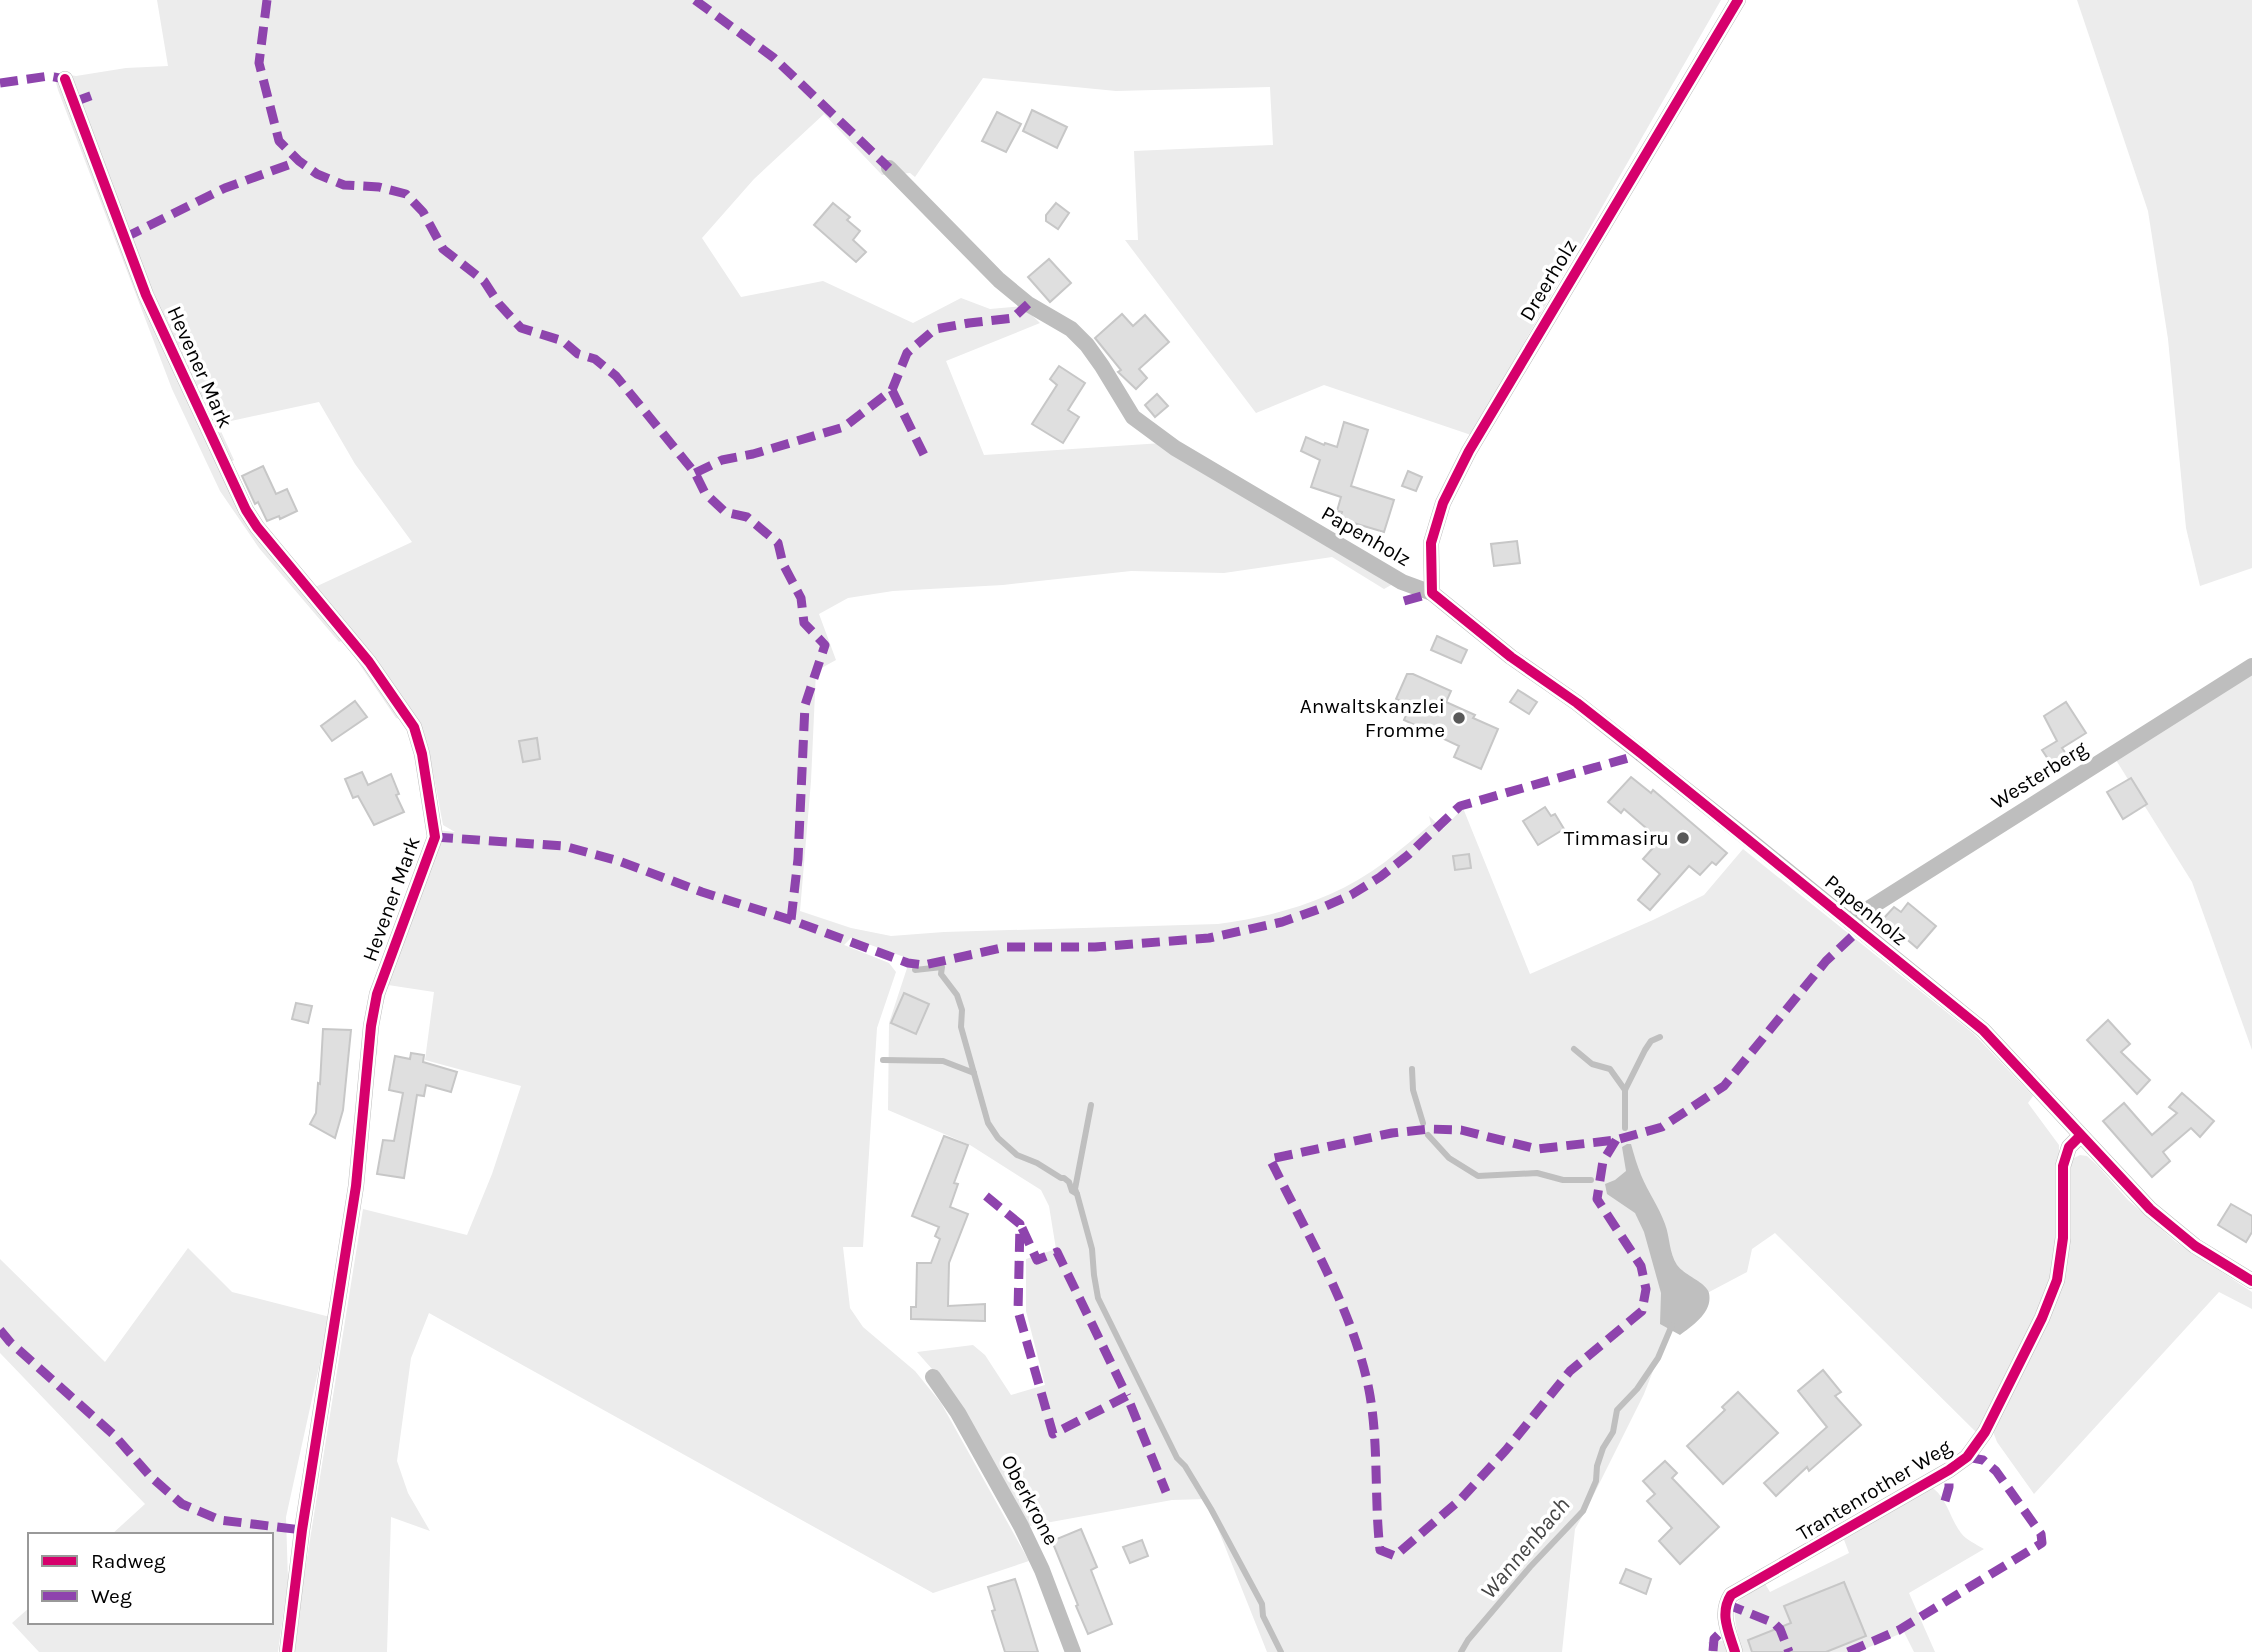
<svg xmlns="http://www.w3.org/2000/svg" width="2252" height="1652" viewBox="0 0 2252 1652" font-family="Karla,sans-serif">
	<rect width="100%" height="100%" fill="#fff"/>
	<g fill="#ececec" fill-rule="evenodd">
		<path d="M 157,0 L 1721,0 L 1471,435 L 1324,385 L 1256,413 L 1125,240 L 1138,240 L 1134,151 L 1273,145 L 1270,87 L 1116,91 L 983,78 L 915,177 L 910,173 L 882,175 L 824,114 L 754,179 L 702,238 L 741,297 L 823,281 L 913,323 L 961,298 L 990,309 L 1022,306 L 1040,323 L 946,361 L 984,455 L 1162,443 L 1393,584 L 1384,589 L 1332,557 L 1224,573 L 1131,571 L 1003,585 L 893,591 L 848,598 L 819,614 L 836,660 L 816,671 L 811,781 L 800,911 L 851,928 L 891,936 L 944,932 L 1218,924 C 1278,916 1336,899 1385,862 C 1400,850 1416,837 1431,824 L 1429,816 L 1443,829 L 1463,808 L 1530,974 L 1653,920 L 1704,895 L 1743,849 L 1974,1034 L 2033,1096 L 2028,1103 L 2059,1145 L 2058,1247 L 2044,1300 L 1978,1434 L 1775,1233 L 1752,1249 L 1747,1272 L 1677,1309 L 1644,1394 L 1587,1508 L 1575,1529 L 1562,1652 L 1267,1652 L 1206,1499 L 1172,1500 L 1029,1526 L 940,1378 L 917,1352 L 973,1345 L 985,1355 L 1011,1395 L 1045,1385 L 1026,1311 L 1026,1259 L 1056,1249 L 1049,1206 L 1041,1190 L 970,1145 L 888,1110 L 889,1023 L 910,959 L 851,938 L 844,945 L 889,963 L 896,972 L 877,1028 L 863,1247 L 843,1247 L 850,1308 L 863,1327 L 915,1371 L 941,1403 L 1029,1561 L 933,1593 L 429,1313 L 411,1358 L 397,1461 L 408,1493 L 430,1531 L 391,1517 L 387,1652 L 295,1652 L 303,1583 L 363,1209 L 467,1235 L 492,1174 L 521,1086 L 425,1060 L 434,992 L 388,985 L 379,1020 L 377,1056 L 375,1050 L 379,1007 L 429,829 L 455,832 L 443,825 L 429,751 L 421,724 L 396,718 L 343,640 L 339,642 L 259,548 L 220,491 L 172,389 L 58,90 L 53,72 L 76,76 L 126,68 L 168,66 ZM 319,402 L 355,464 L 412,542 L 313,588 L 220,469 L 234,460 L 219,427 L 231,421 Z"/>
		<polygon points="2077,0 2252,0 2252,568 2200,586 2186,528 2168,339 2148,211"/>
		<polygon points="2252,673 2252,1050 2192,882 2116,760"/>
		<polygon points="2080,1155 2087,1156 2098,1166 2128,1200 2176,1242 2252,1292 2252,1309 2219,1292 2034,1494 1997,1442 1992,1429 2045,1321 2067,1180 2072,1159"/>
		<polygon points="188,1248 232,1292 330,1317 286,1517 288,1580 278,1652 39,1652 12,1623 30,1607 30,1622 271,1622 271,1535 111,1535 145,1504 0,1353 0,1259 105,1362"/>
		<path d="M 1929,1486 C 1946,1494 1950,1519 1961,1533 C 1966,1540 1976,1544 1984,1549 L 1909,1593 L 1935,1652 L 1914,1652 L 1904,1632 L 1858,1652 L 1711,1652 L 1708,1642 L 1739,1639 C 1730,1602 1734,1602 1764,1582 L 1770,1592 L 1849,1553 L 1843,1537 Z"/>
	</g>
	<path fill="#bfbfbf" d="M 1627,1144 L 1631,1144 C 1634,1155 1637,1165 1641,1175 C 1648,1192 1659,1207 1665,1224 C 1670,1237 1669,1253 1677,1265 C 1685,1276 1706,1282 1709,1293 C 1713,1312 1693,1325 1680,1335 L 1660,1324 L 1661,1293 L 1644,1232 L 1635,1213 L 1607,1194 L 1605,1184 L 1615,1180 L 1626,1171 L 1622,1147 Z"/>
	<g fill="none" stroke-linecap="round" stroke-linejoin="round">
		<g stroke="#bfbfbf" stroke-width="6">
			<polyline points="915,970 942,967 941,974 957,995 962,1010 961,1027 988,1123 998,1138 1017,1155 1037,1163 1061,1178 1064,1178 1069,1182 1072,1191 1077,1194 1092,1249 1094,1275 1098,1298 1177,1458 1185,1466 1211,1509 1262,1604 1263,1616 1281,1652"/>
			<polyline points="1574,1049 1592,1064 1610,1069 1625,1090"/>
			<polyline points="883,1060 943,1061 974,1073"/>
			<polyline points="1412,1069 1413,1090 1423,1123"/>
			<polyline points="1625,1128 1625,1090 1645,1050 1651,1041 1660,1037"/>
			<polyline points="1428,1135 1449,1158 1478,1176 1537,1173 1563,1180 1591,1180"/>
			<polyline points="1077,1194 1075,1189 1091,1105"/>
			<polyline points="1461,1652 1468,1640 1530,1567 1583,1511 1596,1481 1597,1466 1603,1448 1613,1432 1617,1410 1637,1389 1658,1358 1672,1325"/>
		</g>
	</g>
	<g fill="#dfdfdf" stroke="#c7c7c7" stroke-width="2">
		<polygon points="1032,110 1067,127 1057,148 1023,131"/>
		<polygon points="997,112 1021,124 1006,152 982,141"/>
		<polygon points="833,203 850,217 847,220 860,231 853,240 866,252 856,262 814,225"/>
		<polygon points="1056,203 1069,213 1058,229 1046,221 1046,215"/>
		<polygon points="1049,259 1071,283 1050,302 1028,277"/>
		<polygon points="1122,314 1133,326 1145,315 1169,342 1139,369 1147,378 1136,389 1118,372 1121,370 1095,338"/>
		<polygon points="1059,366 1085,383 1068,410 1079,417 1063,443 1032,424 1057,385 1050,379"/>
		<polygon points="1157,394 1168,406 1155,417 1145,405"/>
		<polygon points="1344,422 1368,430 1351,486 1394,500 1384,532 1340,519 1342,512 1337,511 1341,497 1311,487 1320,460 1301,451 1306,437 1324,445 1325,443 1337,447"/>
		<polygon points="263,466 276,494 287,489 297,511 280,519 279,516 267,521 258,502 255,504 242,476"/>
		<polygon points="1408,471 1422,477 1416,491 1402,486"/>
		<polygon points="1517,541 1520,563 1494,566 1491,544"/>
		<polygon points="1437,636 1467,650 1461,663 1431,650"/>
		<polygon points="1407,674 1413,674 1451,691 1446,702 1475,715 1473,718 1498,729 1481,769 1454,757 1459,746 1404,720 1410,705 1396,699"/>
		<polygon points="1518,690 1537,702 1529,714 1510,702"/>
		<polygon points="355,701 367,717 332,741 321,726"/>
		<polygon points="2066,702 2086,733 2062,748 2067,755 2052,765 2042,750 2057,741 2044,716"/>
		<polygon points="537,738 540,759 523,762 519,741"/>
		<polygon points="362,772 368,785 391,774 399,794 396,795 404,812 374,825 358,796 353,798 345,779"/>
		<polygon points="1631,777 1651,793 1653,790 1727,853 1716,865 1712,862 1700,875 1689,866 1650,910 1638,900 1660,874 1643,859 1660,840 1624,809 1621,813 1608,802"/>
		<polygon points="2131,778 2147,804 2123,819 2107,792"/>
		<polygon points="1545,807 1551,816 1555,814 1564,829 1538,845 1523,821"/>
		<polygon points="1469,854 1471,868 1455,870 1453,856"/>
		<polygon points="1908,903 1936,926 1917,948 1883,919 1894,907 1901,912"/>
		<polygon points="904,993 929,1004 916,1034 891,1023"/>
		<polygon points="296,1003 312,1006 308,1023 292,1019"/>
		<polygon points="2108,1020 2130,1044 2121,1052 2150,1080 2137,1094 2087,1040"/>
		<polygon points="323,1029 351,1030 343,1110 335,1138 310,1124 316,1113 318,1083 320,1084"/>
		<polygon points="411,1053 424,1055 423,1062 457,1072 451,1092 426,1085 424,1096 417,1095 404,1178 377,1174 383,1140 394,1141 403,1093 389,1090 395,1056 410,1059"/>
		<polygon points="2182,1093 2214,1121 2200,1137 2191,1128 2163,1152 2170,1161 2152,1177 2103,1121 2124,1103 2152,1135 2177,1113 2169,1107"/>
		<polygon points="944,1136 968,1145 954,1183 958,1184 950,1207 968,1214 949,1263 948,1306 985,1304 985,1321 911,1319 911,1307 916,1307 917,1263 931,1263 940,1239 935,1236 939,1227 912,1216"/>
		<polygon points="2231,1204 2252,1216 2252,1232 2246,1242 2218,1225"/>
		<polygon points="1823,1370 1841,1392 1835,1396 1861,1425 1809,1471 1807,1467 1776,1496 1764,1483 1827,1427 1798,1391"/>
		<polygon points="1738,1392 1778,1433 1723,1484 1687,1446 1725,1410 1722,1407"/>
		<polygon points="1665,1461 1677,1473 1672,1478 1719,1527 1680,1564 1659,1541 1672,1528 1647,1501 1655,1494 1643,1481"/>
		<polygon points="1081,1529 1097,1567 1091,1570 1112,1624 1088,1634 1076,1606 1078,1605 1052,1541"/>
		<polygon points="1142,1540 1148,1556 1130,1563 1123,1547"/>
		<polygon points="1626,1569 1651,1579 1646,1594 1620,1583"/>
		<polygon points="1015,1579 1020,1594 1038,1652 1005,1652 992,1611 995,1610 988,1587"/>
		<polygon points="1844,1582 1866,1636 1826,1652 1752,1652 1748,1640 1791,1623 1784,1606"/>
	</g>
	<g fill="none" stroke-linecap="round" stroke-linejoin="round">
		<g stroke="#bebebe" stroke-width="16">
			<polyline points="65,79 146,295 246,510 257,527 369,662 414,727 422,754 435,837 377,994 371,1026 356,1186 302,1530 287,1652"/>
			<polyline points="889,168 999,280 1028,304 1071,329 1087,345 1102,366 1133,417 1175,448 1402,582 1432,593 1511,657 1577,703 1752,842 1983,1030 2150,1209 2195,1246 2252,1281"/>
			<polyline points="1432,593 1431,543 1443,503 1469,451 1738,0"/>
			<polyline points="1849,921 2252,666"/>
			<polyline points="933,1377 958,1413 1021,1526 1042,1570 1073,1652"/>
			<path d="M 1735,1652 C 1729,1632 1719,1614 1731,1595 L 1949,1470 L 1967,1457 L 1985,1432 L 2042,1318 L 2057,1280 L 2063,1238 L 2063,1166 L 2069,1147 L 2080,1136"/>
		</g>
		<g stroke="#8e44ad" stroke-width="9" stroke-dasharray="18 9" stroke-linecap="butt">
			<polyline points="267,0 259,63 279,141 299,161 317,174 344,185 379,187 406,194 423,212 443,249 484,281 499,304 521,328 563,341 578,354 595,359 616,376 695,473 705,493 725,512 747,517 778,543 783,564 801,598 804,623 825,645 805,705 798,859 791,920"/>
			<polyline points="695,0 774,58 889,168"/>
			<polyline points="0,83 49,76 65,79"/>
			<polyline points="74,102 93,95"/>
			<polyline points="124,238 225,188 299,161"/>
			<polyline points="892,390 924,455"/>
			<polyline points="695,473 722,460 753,454 844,427 892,390 907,353 935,329 969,323 1013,318 1028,304"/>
			<polyline points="1404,601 1432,593"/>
			<polyline points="435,837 564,846 619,861 702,892 791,920 908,963 924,965 1006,947 1095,947 1209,938 1282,922 1319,909 1351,895 1380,877 1408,855 1460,806 1642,754"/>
			<path d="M 1616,1140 L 1603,1161 L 1597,1199 L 1641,1266 L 1646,1289 L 1642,1311 L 1570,1371 L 1506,1450 L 1461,1499 L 1395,1556 L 1380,1550 C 1374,1497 1379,1443 1369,1390 C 1353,1310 1306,1232 1270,1159 L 1392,1133 L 1430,1129 L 1461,1130 L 1537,1149 L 1616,1140 L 1662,1127 L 1724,1086 L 1826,961 L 1859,930"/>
			<polyline points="986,1196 1020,1224 1018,1311 1053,1434 1127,1396 1166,1492"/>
			<polyline points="1022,1228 1037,1260 1057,1252 1127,1396"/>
			<polyline points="0,1330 10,1342 114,1435 151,1477 182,1504 220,1520 302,1530"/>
			<polyline points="1945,1501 1949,1487 1949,1470"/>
			<polyline points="1726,1604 1774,1623 1780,1629 1789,1652"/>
			<polyline points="1713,1651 1714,1639 1727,1626"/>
			<polyline points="1848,1652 1899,1630 2042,1543 2041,1534 1996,1471 1983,1460 1967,1457"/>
		</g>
		<g stroke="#fff" stroke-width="15">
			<g id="cycleway">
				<polyline points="1738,0 1469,451 1443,503 1431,543 1432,593 1511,657 1577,703 1642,754 1983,1030 2150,1209 2195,1246 2252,1281"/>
				<polyline points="65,79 146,295 246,510 257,527 369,662 414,727 422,754 435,837 377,994 371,1026 356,1186 302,1530 287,1652"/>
				<path d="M 1735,1652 C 1729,1632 1719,1614 1731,1595 L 1949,1470 L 1967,1457 L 1985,1432 L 2042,1318 L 2057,1280 L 2063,1238 L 2063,1166 L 2069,1147 L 2080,1136"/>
			</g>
		</g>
		<use href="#cycleway" stroke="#d6006c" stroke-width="10"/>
	</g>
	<g fill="#595959" stroke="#fff" stroke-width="2.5">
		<circle cx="1459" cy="718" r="7"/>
		<circle cx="1683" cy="838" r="7"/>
	</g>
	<g text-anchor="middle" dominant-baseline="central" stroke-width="7" stroke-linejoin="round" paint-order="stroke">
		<g font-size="21" fill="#000" stroke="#fff">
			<text transform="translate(1548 280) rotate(-59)">Dreerholz</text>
			<text transform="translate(200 367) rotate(66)">Hevener Mark</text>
			<text transform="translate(1366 536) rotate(30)">Papenholz</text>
			<text transform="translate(2039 775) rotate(-32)">Westerberg</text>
			<text transform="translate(391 899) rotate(-70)">Hevener Mark</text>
			<text transform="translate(1866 910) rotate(39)">Papenholz</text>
			<text transform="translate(1874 1490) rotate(-31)">Trantenrother Weg</text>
			<text transform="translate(1030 1500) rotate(62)">Oberkrone</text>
		</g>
		<g font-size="21" fill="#000" stroke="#fff" text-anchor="end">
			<text x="1445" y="706">Anwaltskanzlei<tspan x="1445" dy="24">Fromme</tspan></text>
			<text x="1669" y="838">Timmasiru</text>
		</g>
		<g font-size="23" font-style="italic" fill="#444" stroke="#fff">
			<text transform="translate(1525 1548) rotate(-50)">Wannenbach</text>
		</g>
	</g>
	<rect x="28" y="1533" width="245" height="91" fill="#ffffff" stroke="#999999" stroke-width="2"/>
	<rect x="42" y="1556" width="35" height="10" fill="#d6006c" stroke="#999999" stroke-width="2"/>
	<text x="91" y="1568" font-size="21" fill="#000000">Radweg</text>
	<rect x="42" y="1591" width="35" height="10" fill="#8e44ad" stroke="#999999" stroke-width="2"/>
	<text x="91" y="1603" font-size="21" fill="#000000">Weg</text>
</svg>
